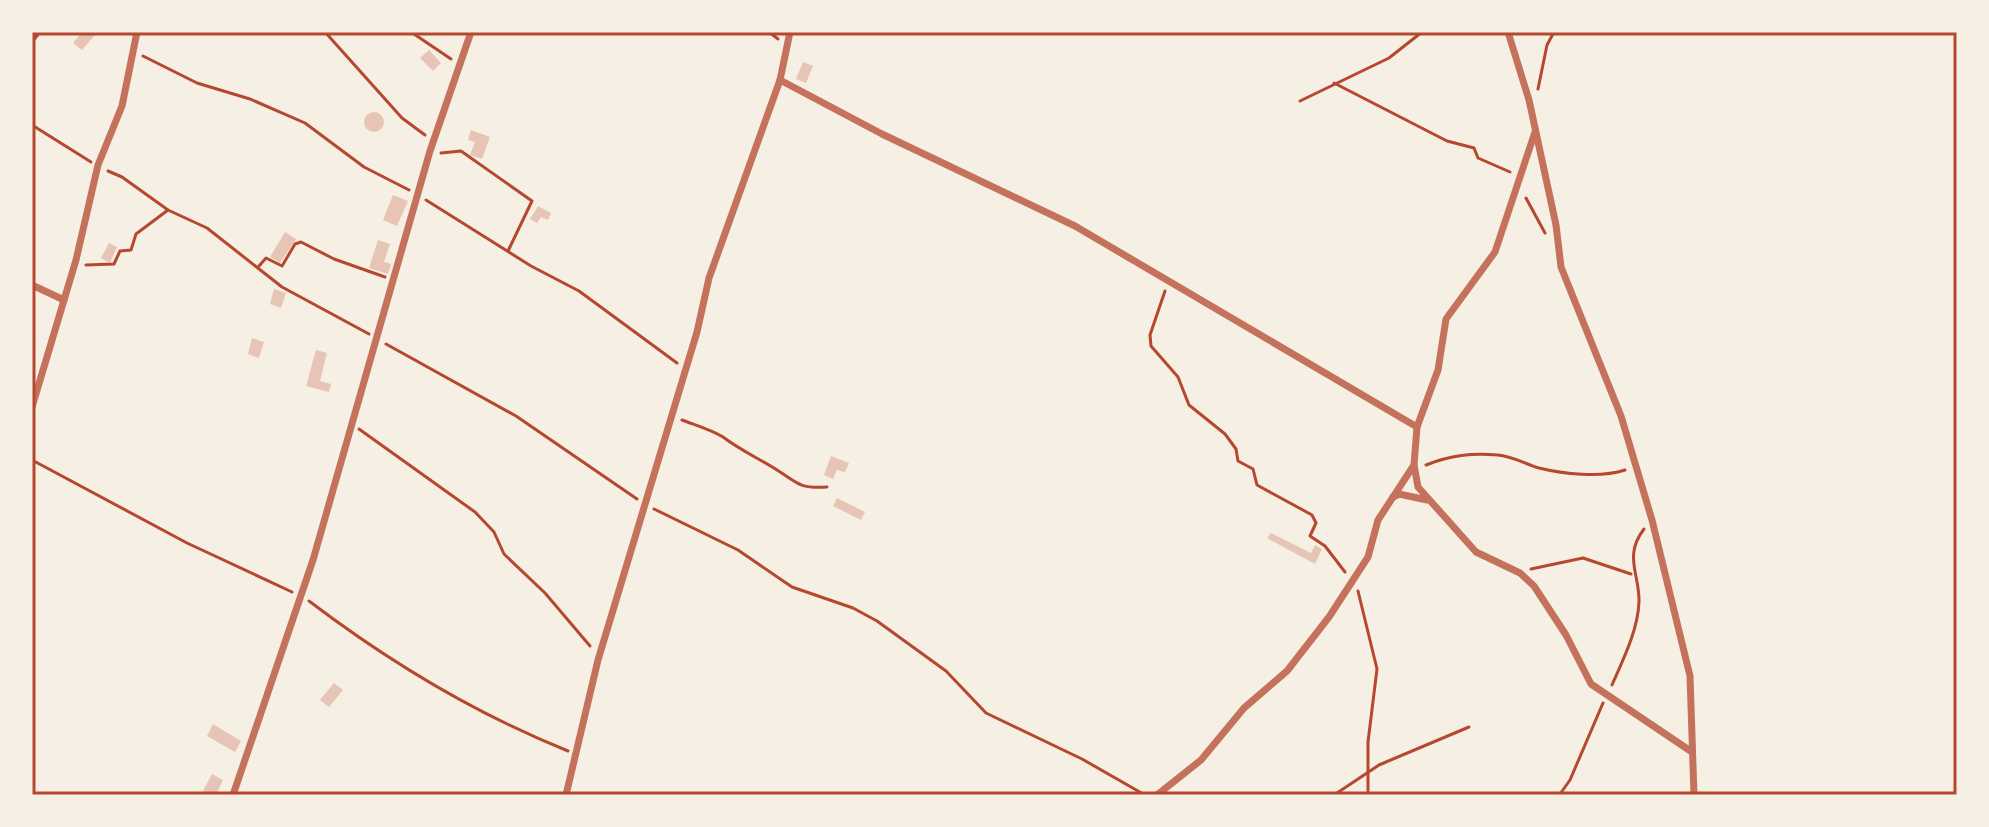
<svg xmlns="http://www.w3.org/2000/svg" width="1989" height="827" viewBox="0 0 1989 827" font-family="Mulish,sans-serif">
	<rect width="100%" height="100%" fill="#f6efe4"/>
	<g fill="#e6c5b7">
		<polygon points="82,32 95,35 82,50 73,43"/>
		<polygon points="429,50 441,63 433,71 420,58"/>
		<polygon points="803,62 813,66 806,83 796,79"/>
		<circle cx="374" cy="122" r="10"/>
		<polygon points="471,130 490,137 482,159 470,155 475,142 468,140"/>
		<polygon points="393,195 408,201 397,226 383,220"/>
		<polygon points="538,206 551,213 548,220 541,217 537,223 530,219"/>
		<polygon points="285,232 296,239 280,263 270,257"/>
		<polygon points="378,240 390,244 384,262 391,264 388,274 369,268"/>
		<polygon points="109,243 117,247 110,263 101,258"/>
		<polygon points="274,289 286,293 281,308 270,304"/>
		<polygon points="252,338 264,342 259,358 248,354"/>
		<polygon points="316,350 327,353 320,381 331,384 329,392 306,386"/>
		<polygon points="831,456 849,463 845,472 837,470 833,479 824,475"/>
		<polygon points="837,498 865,512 861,520 833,506"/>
		<polygon points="1271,533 1311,553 1315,545 1322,549 1315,564 1267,538"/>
		<polygon points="334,683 343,690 329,707 320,700"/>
		<polygon points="213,724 241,741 235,752 207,736"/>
		<polygon points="212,774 223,780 216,795 203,791"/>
	</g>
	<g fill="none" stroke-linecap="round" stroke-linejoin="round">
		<g stroke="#b5482f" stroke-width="3">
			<polyline points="325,32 402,118 425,135"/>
			<polyline points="411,32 451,59"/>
			<polyline points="769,32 778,39"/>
			<polyline points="32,42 40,32"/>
			<polyline points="143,56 197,83 250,99 305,123 364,167 409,190"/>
			<polyline points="1334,83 1447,141 1474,148 1478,158 1510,172"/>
			<polyline points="1538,89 1547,45 1554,32"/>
			<polyline points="1300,101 1389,58 1422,32"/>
			<polyline points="32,125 91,162"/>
			<polyline points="441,153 461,151 532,201 508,251"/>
			<polyline points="108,171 122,177 168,210"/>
			<polyline points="1526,198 1545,233"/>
			<polyline points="426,200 531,266 579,291 677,363"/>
			<polyline points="86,265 114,264 120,251 131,250 136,234 168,210 207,228 282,287 369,334"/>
			<polyline points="259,266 266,258 282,266 295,244 301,242 334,259 385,277"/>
			<polyline points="1165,291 1150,335 1151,346 1178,377 1189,405 1225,434 1236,449 1238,461 1253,469 1257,485 1312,515 1316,523 1310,536 1325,546 1345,572"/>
			<polyline points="386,344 516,416 637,499"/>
			<path d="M 682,420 C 695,425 712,430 723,437 C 740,450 758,458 777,470 C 798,483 799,489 827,487"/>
			<polyline points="359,429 475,512 494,532 504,554 545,593 590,646"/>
			<polyline points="32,460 187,543 292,592"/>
			<path d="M 1426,465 C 1451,455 1471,453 1498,455 C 1512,456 1525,464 1539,468 C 1563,474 1601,478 1625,470"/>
			<polyline points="654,509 738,550 792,587 853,608 877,621 946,671 986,713 1082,759 1145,795"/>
			<polyline points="1531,569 1583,558 1631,574"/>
			<polyline points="1358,591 1377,669 1368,742 1368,795"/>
			<path d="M 309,601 C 388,661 476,714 568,751"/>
			<path d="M 1612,685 C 1623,660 1638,630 1639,602 C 1640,575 1623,556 1644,529"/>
			<polyline points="1560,794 1570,780 1603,703"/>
			<polyline points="1334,795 1379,765 1469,727"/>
		</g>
		<g stroke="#c5725c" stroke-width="7">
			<polyline points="1508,32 1529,100 1556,225 1561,267 1621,416 1652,520 1690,676 1694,795"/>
			<polyline points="780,80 882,134 1075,226 1417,427"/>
			<polyline points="32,285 64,300"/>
			<polyline points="32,407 76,260 98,165 122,106 137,32"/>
			<polyline points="1414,465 1418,487 1476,552 1520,573 1534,586 1566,635 1591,684 1692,752"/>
			<polyline points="1393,497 1399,494 1427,500"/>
			<polyline points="233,795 313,560 430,151 471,32"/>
			<polyline points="566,795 598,660 697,332 709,278 780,80 790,32"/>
			<polyline points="1157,795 1201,760 1244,708 1287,671 1329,617 1368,557 1378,520 1414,465 1417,427 1438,370 1446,319 1495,252 1535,132"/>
		</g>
	</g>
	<rect width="1989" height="827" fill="none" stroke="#f6efe4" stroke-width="68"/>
	<rect x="34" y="34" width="1921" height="759" fill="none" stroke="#b5482f" stroke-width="3"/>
</svg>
